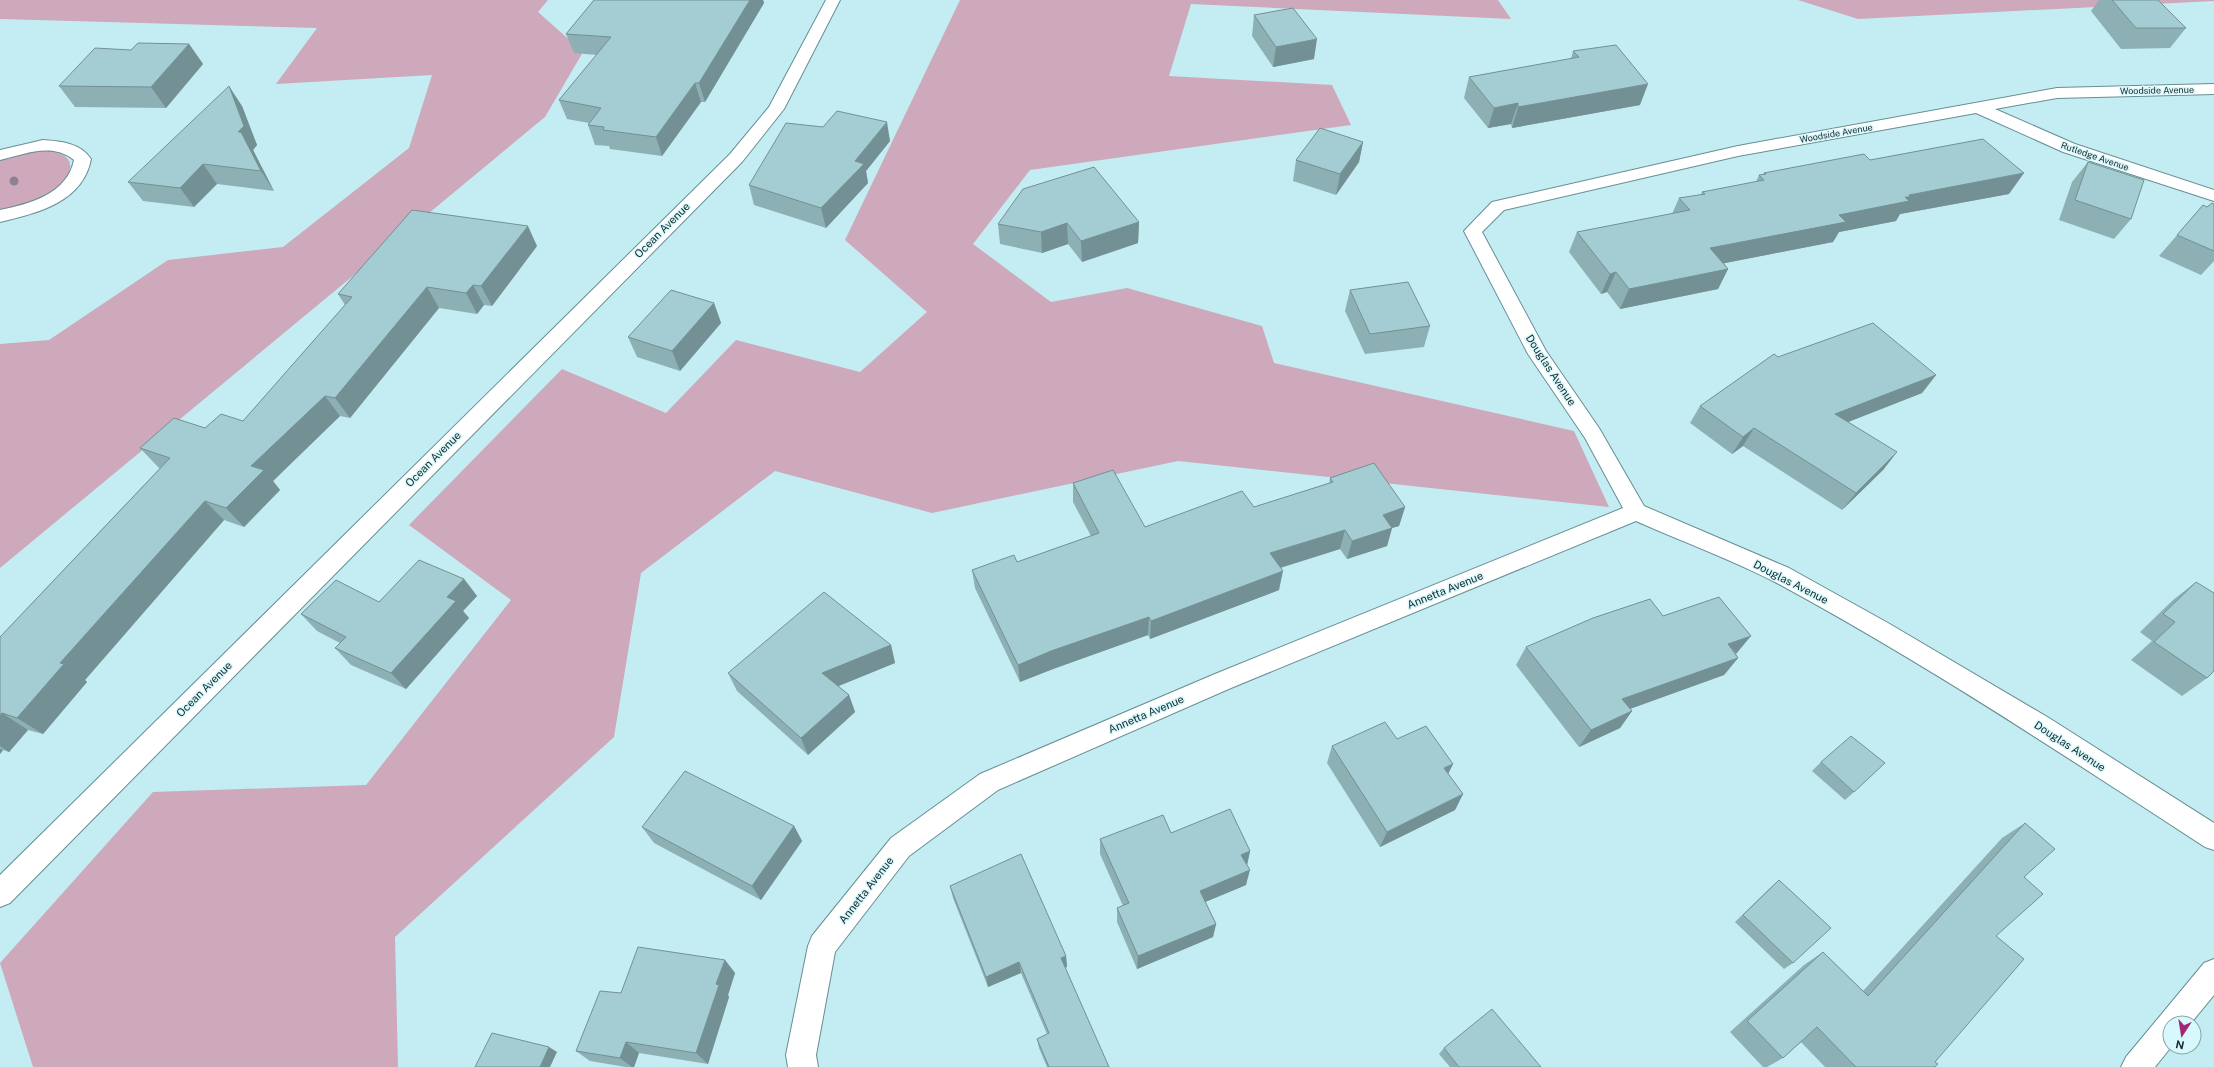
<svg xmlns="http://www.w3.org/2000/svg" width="2214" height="1067" viewBox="0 0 2214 1067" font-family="'Public Sans',sans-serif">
	<rect width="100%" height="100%" fill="#c3edf2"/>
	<g fill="#cda9bb">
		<polygon points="0,0 548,0 538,12 583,52 545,117 0,568 0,344 49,340 168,260 283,247 409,148 432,75 276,84 317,28 0,19"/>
		<polygon points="960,0 1498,0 1511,19 1191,4 1169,76 1332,85 1351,125 1030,170 973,244 1051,302 1127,288 1262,326 1274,363 1574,431 1609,507 1178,461 932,513 775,471 641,573 614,737 395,937 398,1067 33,1067 0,963 153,792 366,785 511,600 409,525 562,369 666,413 736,340 860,372 927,312 845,240"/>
		<polygon points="1798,0 2214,0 2214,1 1858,19"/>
		<path d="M 34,151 C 43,151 53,150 61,154 C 81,163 64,184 52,192 C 36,202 19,207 0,211 L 0,159 Z"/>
	</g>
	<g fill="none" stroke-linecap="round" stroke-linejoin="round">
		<g stroke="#668e93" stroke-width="2">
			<g id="minor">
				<path d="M 2214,84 L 2214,94 L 2057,98 L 1995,109 L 2075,144 L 2214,190 L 2214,201 L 2063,152 L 1976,113 L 1738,156 L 1504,210 L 1482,232 L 1546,351 L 1599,428 L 1644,506 L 1789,568 L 1888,623 L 2049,718 L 2214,823 L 2214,850 L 2205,847 C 2064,755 1923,662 1775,582 C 1732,560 1681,541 1636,521 L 1231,688 L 998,790 L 909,856 L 835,952 L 816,1055 L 818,1067 L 788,1067 L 786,1055 L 808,946 L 812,936 L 891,838 L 980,774 L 1215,674 L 1623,508 L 1585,438 L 1528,354 L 1464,231 L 1492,202 L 1738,146 L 2057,88 Z"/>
				<path d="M 43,140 C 60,141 81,143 91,159 C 83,202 38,213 0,222 L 0,210 C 30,204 67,194 74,160 C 52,142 25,154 0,160 L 0,150 Z"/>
				<polygon points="2214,959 2214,995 2191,1023 2170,1023 2171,1047 2155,1067 2121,1067 2126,1057 2204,963"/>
			</g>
		</g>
		<g stroke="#668e93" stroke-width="2">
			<polygon id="secondary" points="826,0 840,0 784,109 742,162 10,903 0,907 0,875 730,154 769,107"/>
		</g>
		<use href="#minor" fill="#fff" fill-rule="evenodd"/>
		<use href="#secondary" fill="#fff" fill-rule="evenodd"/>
	</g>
	<circle fill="#8b8394" cx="14" cy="181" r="4.5"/>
	<g fill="#8db0b5">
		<polygon points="594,0 763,0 764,3 705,102 701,102 662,156 610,149 609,146 595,145 588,125 589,123 567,119 559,100 597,55 574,53 566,34"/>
		<polygon points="2099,0 2158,0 2186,28 2170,48 2121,49 2091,11"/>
		<polygon points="1254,15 1314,59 1273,67 1252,36"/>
		<polygon points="189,44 203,64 166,108 75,107 59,86 131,50"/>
		<polygon points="1573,51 1640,105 1512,128 1511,124 1488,128 1464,98 1469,77 1571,59"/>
		<polygon points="242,106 257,145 253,150 274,191 217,184 194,207 143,201 128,182"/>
		<polygon points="890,141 866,171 868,183 826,228 754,205 749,185"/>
		<polygon points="1363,142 1359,162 1336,195 1293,181 1296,160"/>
		<polygon points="1870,160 2009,194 1900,214 1896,221 1839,232 1833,242 1724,263 1728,269 1718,289 1620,309 1607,292 1601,294 1569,252 1577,232 1672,214 1679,198 1701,195 1702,192 1756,182 1759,175 1763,174 1764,173"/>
		<polygon points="2088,162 2131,219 2114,239 2059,220 2072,182"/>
		<polygon points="2214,204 2214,261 2201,275 2159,256 2203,205 2207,207"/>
		<polygon points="1139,222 1138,243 1082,262 1068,244 1042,253 1000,244 998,224"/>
		<polygon points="537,246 492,306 484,305 477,314 439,308 350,418 340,416 273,481 280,490 244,527 224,520 85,680 87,682 43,734 28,730 9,752 3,750 0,754 0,637 160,468 159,468 140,448 205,428 243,421 345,305 338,294"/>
		<polygon points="1350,290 1430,326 1424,347 1365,354 1345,311"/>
		<polygon points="714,303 721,323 680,371 637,357 628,337"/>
		<polygon points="1778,357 1936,375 1922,393 1847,422 1884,469 1842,510 1743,446 1732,454 1690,423 1700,406"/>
		<polygon points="1330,478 1405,507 1399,526 1392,528 1387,546 1347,559 1340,549 1280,568 1279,590 1150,639 1148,635 1053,669 1020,682 975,588 972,570 1017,562 1091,536 1073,502 1073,483 1145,527 1254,507 1329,483"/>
		<polygon points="464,579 477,596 463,611 469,618 406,689 351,665 335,648 340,643 317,631 301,614 379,602"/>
		<polygon points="2196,582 2207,678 2182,696 2131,660 2152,641 2140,632 2173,600"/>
		<polygon points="1663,616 1736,654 1738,658 1724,675 1630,709 1632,711 1620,728 1579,747 1516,665 1526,647"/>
		<polygon points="891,645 895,663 838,686 849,695 855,712 808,755 737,691 728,673"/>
		<polygon points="1397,739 1453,764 1448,774 1463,794 1455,810 1380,847 1327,763 1332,746"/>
		<polygon points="1821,762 1854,792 1845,800 1812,771"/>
		<polygon points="2025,823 2024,877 1935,1062 1935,1067 1825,1067 1801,1042 1783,1058 1767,1067 1763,1067 1730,1032 1804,965 1823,952 1863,991 2002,838"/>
		<polygon points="794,826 802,841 761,900 654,843 642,827"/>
		<polygon points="1171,833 1250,851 1247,865 1246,885 1205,902 1216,924 1213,937 1137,969 1117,922 1117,908 1123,906 1100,854 1100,839"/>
		<polygon points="1779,880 1793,963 1784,969 1735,922 1770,888"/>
		<polygon points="950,886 1066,956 1067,967 1065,968 1109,1067 1047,1067 1039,1048 1037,1039 1047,1034 1021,973 988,987 953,898"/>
		<polygon points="725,960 735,973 728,995 729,997 708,1064 639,1053 634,1067 626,1067 590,1061 576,1051 621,993"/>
		<polygon points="1444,1048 1541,1067 1450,1067 1439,1054"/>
	</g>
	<g fill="#739094">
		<polygon points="750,0 763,0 764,3 705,102 699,83"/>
		<polygon points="1317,39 1314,59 1273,67 1276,47"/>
		<polygon points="189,44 203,64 166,108 151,87"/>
		<polygon points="695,83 701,102 662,156 656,137"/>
		<polygon points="1648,84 1640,105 1512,128 1518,107"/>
		<polygon points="229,86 242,106 257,145 253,150 274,191 261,171 238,132"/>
		<polygon points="1518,103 1511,124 1488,128 1494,108"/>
		<polygon points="887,122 890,141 866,171 868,183 826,228 821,208 855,161"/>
		<polygon points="1363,142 1359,162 1336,195 1340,174"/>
		<polygon points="203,164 217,184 194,207 180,188"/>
		<polygon points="2024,173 2009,194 1900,214 1896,221 1839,232 1833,242 1700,268 1710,248 1839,215 1909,195"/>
		<polygon points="1139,222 1138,243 1082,262 1081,241"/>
		<polygon points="1067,223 1068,244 1042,253 1041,232"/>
		<polygon points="528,226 537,246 492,306 481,286"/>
		<polygon points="1728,269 1718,289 1620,309 1629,289"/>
		<polygon points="1616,272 1607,292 1601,294 1610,274"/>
		<polygon points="473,285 484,305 477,314 466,293"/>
		<polygon points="427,287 439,308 350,418 335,398"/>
		<polygon points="714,303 721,323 680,371 672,351"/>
		<polygon points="1936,375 1922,393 1823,432 1835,414"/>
		<polygon points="325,396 340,416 273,481 280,490 244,527 226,508 251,466"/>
		<polygon points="1754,428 1743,446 1732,454 1743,437"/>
		<polygon points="1897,452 1884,469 1842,510 1856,493"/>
		<polygon points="205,501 224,520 85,680 87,682 43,734 17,718 60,663"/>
		<polygon points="1405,507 1399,526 1392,528 1387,546 1347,559 1352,541 1383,515"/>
		<polygon points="1345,530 1340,549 1267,572 1270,553"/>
		<polygon points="1283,571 1279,590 1150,639 1151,621"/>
		<polygon points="464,579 477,596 463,611 469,618 406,689 391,673 447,597"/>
		<polygon points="1149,617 1148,635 1053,669 1020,682 1018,665 1051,651"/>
		<polygon points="1751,636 1736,654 1728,644"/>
		<polygon points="891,645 895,663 829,690 822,673"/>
		<polygon points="1738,658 1724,675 1610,716 1622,699"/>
		<polygon points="849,695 855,712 808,755 801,738"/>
		<polygon points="1632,711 1620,728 1579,747 1591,730"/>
		<polygon points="2,713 28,730 9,752 0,746 0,716"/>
		<polygon points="0,749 3,750 0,754"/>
		<polygon points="1453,764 1445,780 1444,768"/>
		<polygon points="1463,794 1455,810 1380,847 1387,832"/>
		<polygon points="794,826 802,841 761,900 752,886"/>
		<polygon points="1250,851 1247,865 1241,855"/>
		<polygon points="1250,870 1246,885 1198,905 1200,891"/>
		<polygon points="1216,924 1213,937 1137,969 1138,956"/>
		<polygon points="1066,956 1067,967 1062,969 1061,958"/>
		<polygon points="725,960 735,973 728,995 729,997 708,1064 696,1053 716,984"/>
		<polygon points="1019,962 1021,973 988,987 986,977"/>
		<polygon points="626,1042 639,1053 634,1067 632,1067 620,1058"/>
		<polygon points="549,1047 557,1052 550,1067 540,1067"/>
	</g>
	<g fill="#a4cdd3" stroke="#739094">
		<polygon points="594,0 750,0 699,83 695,83 656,137 603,130 604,127 588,125 601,108 559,100 611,37 566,34"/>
		<polygon points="2112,0 2158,0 2186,28 2136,28"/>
		<polygon points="1293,8 1317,39 1276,47 1254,15"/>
		<polygon points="138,43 189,44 151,87 59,86 95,48 131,50"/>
		<polygon points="1616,45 1648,84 1518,107 1518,103 1494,108 1469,77 1579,57 1573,51"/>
		<polygon points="229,86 244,126 238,132 241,132 261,171 203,164 180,188 128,182"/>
		<polygon points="837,111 887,122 855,161 864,164 821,208 749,185 786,123 823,127"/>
		<polygon points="1320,128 1363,142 1340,174 1296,160"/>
		<polygon points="1983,139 2024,173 1909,195 1910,197 1905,197 1909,201 1839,215 1846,222 1710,248 1728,269 1629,289 1616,272 1610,274 1577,232 1690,210 1679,198 1705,194 1702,192 1764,180 1759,175 1766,174 1764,173 1864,154 1870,160"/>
		<polygon points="2088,162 2144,180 2131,219 2075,200"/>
		<polygon points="1094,167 1139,222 1081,241 1067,223 1041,232 998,224 1023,189"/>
		<polygon points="2212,203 2214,204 2214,251 2177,235 2203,205 2207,207"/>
		<polygon points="412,210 528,226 481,286 473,285 466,293 427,287 335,398 325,396 251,466 264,470 226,508 205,501 60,663 64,664 17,718 2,713 0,716 0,637 170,458 140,448 174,418 205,428 221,414 243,421 352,297 338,294"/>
		<polygon points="1408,282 1430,326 1370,334 1350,290"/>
		<polygon points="671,290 714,303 672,351 628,337"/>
		<polygon points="1873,323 1936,375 1835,414 1897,452 1856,493 1754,428 1743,437 1700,406 1774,354 1778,357"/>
		<polygon points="1374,463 1405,507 1383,515 1392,528 1352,541 1345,530 1270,553 1283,571 1151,621 1149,617 1051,651 1018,665 972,570 1014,555 1017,562 1099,533 1073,483 1113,470 1145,527 1242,491 1254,507 1333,482 1330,478"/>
		<polygon points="419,560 464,579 447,597 456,601 391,673 335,648 346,637 301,614 336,580 379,602"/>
		<polygon points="2196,582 2214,593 2214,671 2207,678 2154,642 2175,622 2163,614"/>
		<polygon points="824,592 891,645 822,673 849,695 801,738 728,673"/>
		<polygon points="1719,597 1751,636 1728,644 1738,658 1622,699 1632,711 1591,730 1526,647 1593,618 1650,599 1663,616"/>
		<polygon points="1385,722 1397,739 1426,726 1453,764 1444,768 1463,794 1387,832 1332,746"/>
		<polygon points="1851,736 1885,763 1854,792 1821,762"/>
		<polygon points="685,771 794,826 752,886 642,827"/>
		<polygon points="1230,809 1250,851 1241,855 1250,870 1200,891 1216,924 1138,956 1117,908 1129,903 1100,839 1163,815 1171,833"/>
		<polygon points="2025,823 2055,849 2024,877 2043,894 1996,936 2024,959 1935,1062 1938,1064 1935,1067 1856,1067 1817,1027 1783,1058 1747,1021 1823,952 1868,996"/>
		<polygon points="1021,854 1066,956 1061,958 1109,1067 1049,1067 1037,1039 1049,1033 1019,962 986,977 950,886"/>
		<polygon points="1779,880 1831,928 1793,963 1743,915"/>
		<polygon points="638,947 725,960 716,984 719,985 696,1053 626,1042 620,1058 576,1051 600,991 621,993"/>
		<polygon points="1492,1009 1541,1067 1459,1067 1444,1048"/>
		<polygon points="492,1033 549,1047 540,1067 475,1067"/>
	</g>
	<g text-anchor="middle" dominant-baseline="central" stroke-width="3" stroke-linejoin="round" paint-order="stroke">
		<g font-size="9" fill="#18282a" stroke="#d7f9fd">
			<text transform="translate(2157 90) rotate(-1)">Woodside Avenue</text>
			<text transform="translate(1836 133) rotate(-10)">Woodside Avenue</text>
			<text transform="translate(2095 156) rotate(19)">Rutledge Avenue</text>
		</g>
		<g font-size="11" fill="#18282a" stroke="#d7f9fd">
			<text transform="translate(662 230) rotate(-45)">Ocean Avenue</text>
			<text transform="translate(1551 370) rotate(57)">Douglas Avenue</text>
			<text transform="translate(433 459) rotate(-45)">Ocean Avenue</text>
			<text transform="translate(1791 582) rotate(27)">Douglas Avenue</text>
			<text transform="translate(1445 590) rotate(-22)">Annetta Avenue</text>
			<text transform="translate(204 689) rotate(-45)">Ocean Avenue</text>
			<text transform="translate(1146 714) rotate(-23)">Annetta Avenue</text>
			<text transform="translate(2070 746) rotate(33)">Douglas Avenue</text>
			<text transform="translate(866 890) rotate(-52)">Annetta Avenue</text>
		</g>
	</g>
	<g transform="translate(2182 1035) rotate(192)"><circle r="19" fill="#d7f9fd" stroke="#8ba5a9"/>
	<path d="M0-3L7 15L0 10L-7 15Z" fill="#a62676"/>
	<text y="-6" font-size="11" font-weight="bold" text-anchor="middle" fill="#18282a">N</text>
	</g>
</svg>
